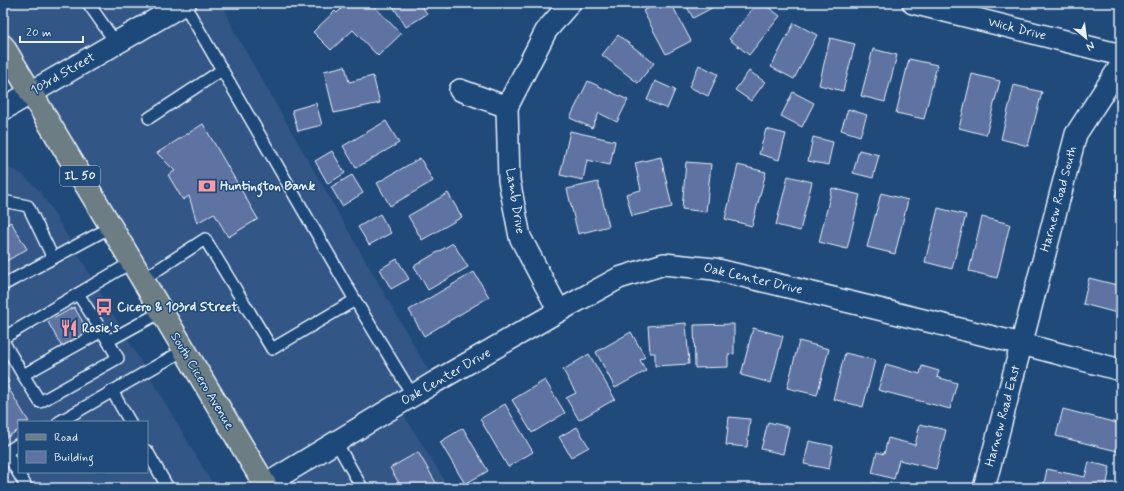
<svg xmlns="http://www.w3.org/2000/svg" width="1124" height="491" viewBox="0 0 1124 491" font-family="Mynerve,sans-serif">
	<rect width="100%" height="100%" fill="#1f4a7a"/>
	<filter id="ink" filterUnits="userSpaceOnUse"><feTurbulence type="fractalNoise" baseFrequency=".025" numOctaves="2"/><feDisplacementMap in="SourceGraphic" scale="8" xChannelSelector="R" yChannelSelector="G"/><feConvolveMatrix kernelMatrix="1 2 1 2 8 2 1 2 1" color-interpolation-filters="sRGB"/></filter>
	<g filter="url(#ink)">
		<g fill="#325686" fill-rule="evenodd">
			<polygon points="3,3 223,3 233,29 435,382 398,405 449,488 267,488 3,46"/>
			<path d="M 3,165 L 22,174 L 40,191 L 51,208 L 215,488 L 3,488 ZM 19,422 L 147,422 L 147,472 L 19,472 Z"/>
		</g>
		<g fill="#5f73a2" stroke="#e8f1f8">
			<polygon points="347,3 371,3 401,34 378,56 353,30 331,50 313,32 335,11 337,13"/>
			<polygon points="391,3 420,3 427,14 406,27"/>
			<polygon points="445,3 457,3 448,8"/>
			<polygon points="659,3 671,3 691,41 666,54 643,11"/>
			<polygon points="685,3 721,3 693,18"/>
			<polygon points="757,3 763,3 780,16 749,55 729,39"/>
			<polygon points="794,23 817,35 794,79 771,67"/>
			<polygon points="618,35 654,63 638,83 602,55"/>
			<polygon points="830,38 855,44 843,91 819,85"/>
			<polygon points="873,49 897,55 885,102 861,96"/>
			<polygon points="909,59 937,65 924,119 896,113"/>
			<polygon points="699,65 718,74 708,96 689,87"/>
			<polygon points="345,66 349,82 373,76 380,103 334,113 324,71"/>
			<polygon points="749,71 765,82 751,101 735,90"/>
			<polygon points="972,74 1000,81 986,135 959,128"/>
			<polygon points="588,81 628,100 617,122 599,113 592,128 570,118"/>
			<polygon points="655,81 675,90 667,109 647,100"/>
			<polygon points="1014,85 1042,92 1028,146 1001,139"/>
			<polygon points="793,92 814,103 802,127 781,116"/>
			<polygon points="316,103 322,125 298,131 292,110"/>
			<polygon points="848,109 867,115 860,136 841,130"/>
			<polygon points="386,121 399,143 356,168 343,146"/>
			<polygon points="203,124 258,219 228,237 214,213 197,223 189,196 183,200 168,175 175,171 157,153"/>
			<polygon points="766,129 786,134 779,160 759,154"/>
			<polygon points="570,131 615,141 610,165 587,160 583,180 560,175"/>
			<polygon points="813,137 833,142 828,165 808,161"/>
			<polygon points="859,150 879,155 873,178 853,173"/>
			<polygon points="332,151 345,173 328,184 315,161"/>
			<polygon points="661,157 672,207 632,216 626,194 641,190 635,163"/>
			<polygon points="420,158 433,181 390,206 377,183"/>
			<polygon points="686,162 711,164 706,212 682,209"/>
			<polygon points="738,165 766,172 752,226 725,219"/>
			<polygon points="352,175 363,193 342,206 331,187"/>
			<polygon points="788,176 812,182 800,231 776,225"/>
			<polygon points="1121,178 1121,198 1115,196"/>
			<polygon points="598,182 609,226 578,234 567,189"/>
			<polygon points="832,188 860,195 847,249 819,242"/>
			<polygon points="448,193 462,217 422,240 408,216"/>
			<polygon points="881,193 908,200 895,254 867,247"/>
			<polygon points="938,208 966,215 952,269 925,262"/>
			<polygon points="380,214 391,233 369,245 358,227"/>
			<polygon points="982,217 1010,224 997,278 969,271"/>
			<polygon points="11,222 27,249 3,263 3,226"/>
			<polygon points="453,243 468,267 428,290 414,266"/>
			<polygon points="397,259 409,279 391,289 380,269"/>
			<polygon points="474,272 489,297 424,336 409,310"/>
			<polygon points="1089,278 1121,286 1121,314 1083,304"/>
			<polygon points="74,307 90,334 63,349 48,322"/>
			<polygon points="686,323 689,364 655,366 655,353 650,353 648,326"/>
			<polygon points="734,324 734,354 728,355 728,367 695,368 694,325"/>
			<polygon points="753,328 783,336 771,383 741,375"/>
			<polygon points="631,332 645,357 640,360 646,371 615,388 596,352"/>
			<polygon points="799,341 829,349 817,395 787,388"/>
			<polygon points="845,353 875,360 863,407 833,399"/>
			<polygon points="589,354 615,399 579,420 566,398 576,393 563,370"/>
			<polygon points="886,364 920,374 922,366 939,371 937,377 957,383 950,409 878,390"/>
			<polygon points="3,371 9,382 6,384 29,422 19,422 19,430 3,439"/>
			<polygon points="545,380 565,413 532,433 512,400"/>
			<polygon points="505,404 533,452 508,467 480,419"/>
			<polygon points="1063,409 1121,424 1121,452 1056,436"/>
			<polygon points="729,417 750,419 747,447 726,445"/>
			<polygon points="768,422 789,427 783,454 761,449"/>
			<polygon points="920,424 946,430 936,469 899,460 894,479 872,473 877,452 884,454 888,438 915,445"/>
			<polygon points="577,427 589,447 571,457 559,437"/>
			<polygon points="463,428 488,471 465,484 440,442"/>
			<polygon points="809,441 833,446 829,469 804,464"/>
			<polygon points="418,452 439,488 402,488 390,468"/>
			<polygon points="1089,462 1110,467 1106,488 1043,488 1047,469 1085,477"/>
			<polygon points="873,483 897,487 897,488 872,488"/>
		</g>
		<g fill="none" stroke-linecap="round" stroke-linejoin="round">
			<g stroke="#e8f1f8" stroke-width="14">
				<g id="lane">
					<polyline points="88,3 116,43"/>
					<polyline points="184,4 355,300 413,396"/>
					<polyline points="149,118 222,70"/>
					<polyline points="3,201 28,206 53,258"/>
					<polyline points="142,280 205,239 272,349 355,300"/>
					<polyline points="3,285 111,227"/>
					<polyline points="78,294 102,331"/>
					<polyline points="3,338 132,262"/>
					<polyline points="3,341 23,375 102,331 108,341 161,312"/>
					<polyline points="23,375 40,402 118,358 108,341"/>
					<polyline points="112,391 130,422"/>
					<polyline points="59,422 184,350"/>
					<polyline points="336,442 362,488"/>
					<polyline points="147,451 168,488"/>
					<polyline points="6,452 27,488"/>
					<polyline points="3,454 19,444"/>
				</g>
			</g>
			<g stroke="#e8f1f8" stroke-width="24">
				<g id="street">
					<polyline points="913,3 1121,55"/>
					<polyline points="460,90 507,107"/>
					<polyline points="559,311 520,237 509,180 507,107 546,31 570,3"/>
					<polyline points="265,485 435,382 559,311 619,278 664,264 714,269 1022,344 1121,370"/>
					<polyline points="984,488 1076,134 1121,65"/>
				</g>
			</g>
			<g stroke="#e8f1f8" stroke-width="25">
				<polyline id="secondary" points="3,109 185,3"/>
			</g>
			<g stroke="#e8f1f8" stroke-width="25">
				<polyline id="primary" points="3,46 267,488"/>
			</g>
			<use href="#lane" stroke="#1f4a7a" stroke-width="11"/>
			<use href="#street" stroke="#1f4a7a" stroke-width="21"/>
			<use href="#secondary" stroke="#1f4a7a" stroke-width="22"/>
			<use href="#primary" stroke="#6d7d84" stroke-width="22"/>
		</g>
	</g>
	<defs>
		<g id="bank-bare" transform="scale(1.38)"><path d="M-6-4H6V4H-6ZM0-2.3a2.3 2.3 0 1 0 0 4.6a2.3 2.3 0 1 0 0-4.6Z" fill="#ff9aa2" stroke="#1f4a7a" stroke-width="2.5" paint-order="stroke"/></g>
		<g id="bus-bare" transform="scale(1.38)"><path d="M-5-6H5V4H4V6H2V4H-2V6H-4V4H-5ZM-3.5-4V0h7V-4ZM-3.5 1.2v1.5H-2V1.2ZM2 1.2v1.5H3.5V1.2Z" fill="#ff9aa2" stroke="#1f4a7a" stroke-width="2.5" paint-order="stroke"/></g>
		<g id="restaurant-bare" transform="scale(1.38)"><path d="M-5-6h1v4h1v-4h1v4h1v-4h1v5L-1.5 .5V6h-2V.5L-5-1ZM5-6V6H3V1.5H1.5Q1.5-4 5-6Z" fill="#ff9aa2" stroke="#1f4a7a" stroke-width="2.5" paint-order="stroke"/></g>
	</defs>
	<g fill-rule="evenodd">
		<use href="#bank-bare" x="207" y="186"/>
		<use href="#bus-bare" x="104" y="307"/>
		<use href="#restaurant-bare" x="69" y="328"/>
	</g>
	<g text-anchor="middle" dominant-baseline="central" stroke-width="3" stroke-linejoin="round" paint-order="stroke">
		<rect fill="#1f4a7a" stroke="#acbfd2" stroke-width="1" x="60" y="166" width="40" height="20" rx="3"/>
		<g font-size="12" font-weight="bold" fill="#e8f1f8">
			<text x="80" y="176">IL 50</text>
		</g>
		<g font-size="13" fill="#e8f1f8" stroke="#1f4a7a">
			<text transform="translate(1017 29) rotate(14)">Wick Drive</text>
			<text transform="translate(63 74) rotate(-30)">103rd Street</text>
			<text transform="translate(1059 199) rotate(-75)">Harnew Road South</text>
			<text transform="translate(515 201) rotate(81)">Lamb Drive</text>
			<text transform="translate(753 279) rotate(13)">Oak Center Drive</text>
			<text transform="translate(446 377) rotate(-30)">Oak Center Drive</text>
			<text transform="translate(202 381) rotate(59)">South Cicero Avenue</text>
			<text transform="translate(1003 416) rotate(-75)">Harnew Road East</text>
		</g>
		<g font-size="13" font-weight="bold" fill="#e8f1f8" stroke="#1f4a7a" text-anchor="start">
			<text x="220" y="186">Huntington Bank</text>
			<text x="117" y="307">Cicero &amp; 103rd Street</text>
			<text x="82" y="328">Rosie's</text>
		</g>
	</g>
	<rect width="1124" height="491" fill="none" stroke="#1f4a7a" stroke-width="16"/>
	<rect x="8" y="8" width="1108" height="475" fill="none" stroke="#e8f1f8" stroke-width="1.5" filter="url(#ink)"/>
	<rect x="18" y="421" width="130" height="52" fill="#1f4a7a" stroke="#6f8dac"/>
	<rect x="26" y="434" width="20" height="6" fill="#6d7d84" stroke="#6f8dac"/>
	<text x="54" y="441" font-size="12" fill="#e8f1f8">Road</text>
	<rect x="26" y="451" width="20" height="12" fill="#5f73a2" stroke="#6f8dac"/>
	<text x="54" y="461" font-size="12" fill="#e8f1f8">Building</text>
	<g transform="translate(1086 38) rotate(151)" stroke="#1f4a7a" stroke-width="3" paint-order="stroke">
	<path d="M0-3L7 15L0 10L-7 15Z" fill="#e8f1f8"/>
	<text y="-6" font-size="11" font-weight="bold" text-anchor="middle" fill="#e8f1f8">N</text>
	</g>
	<path d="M20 36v6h63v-6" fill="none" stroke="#e8f1f8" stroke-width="2"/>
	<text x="26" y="36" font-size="12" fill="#e8f1f8" stroke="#1f4a7a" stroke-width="3" paint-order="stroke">20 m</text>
</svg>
